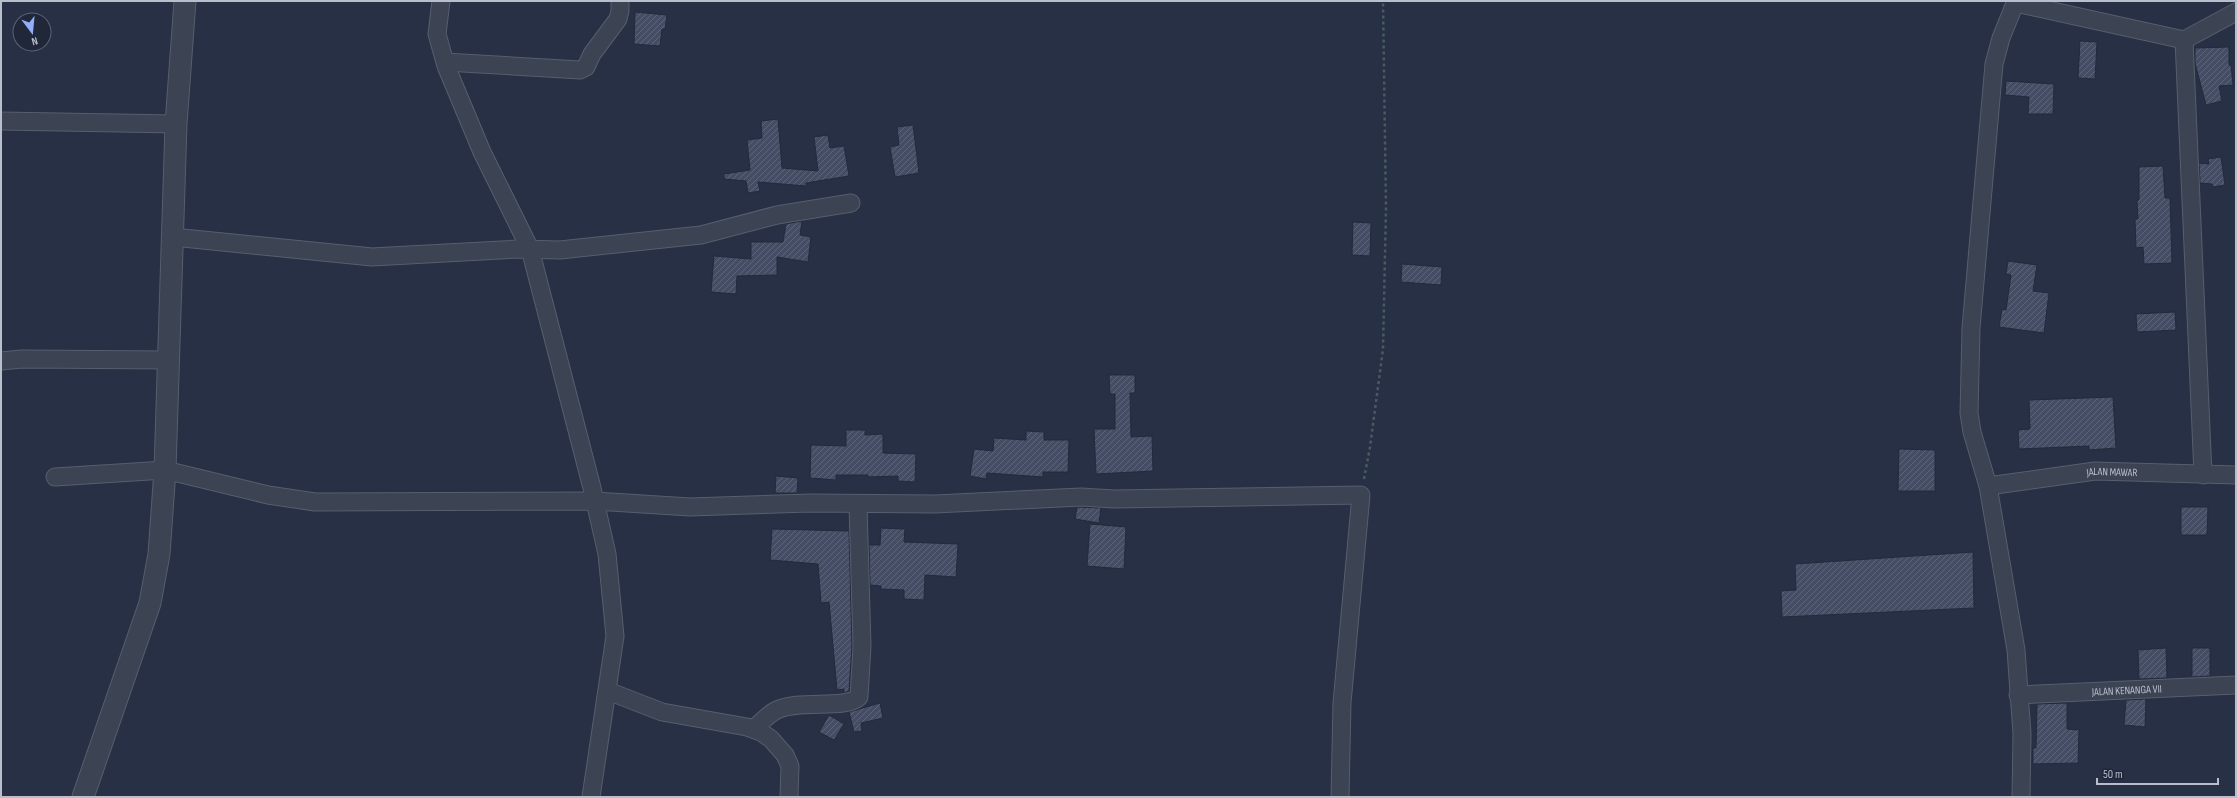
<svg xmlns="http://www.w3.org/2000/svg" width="2237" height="798" viewBox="0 0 2237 798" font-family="'Sofia Sans Condensed',sans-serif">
	<defs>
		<pattern id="building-hatch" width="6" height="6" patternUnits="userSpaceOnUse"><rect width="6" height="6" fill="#444d64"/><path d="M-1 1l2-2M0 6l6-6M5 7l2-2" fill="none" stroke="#5d6579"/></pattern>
	</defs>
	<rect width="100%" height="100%" fill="#273044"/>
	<g fill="url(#building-hatch)" stroke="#222a3b">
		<polygon points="635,12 667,15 665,29 662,29 660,46 634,44"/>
		<polygon points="2080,41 2097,42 2095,79 2078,78"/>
		<polygon points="2229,47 2229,65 2231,65 2233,85 2219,86 2222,101 2206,105 2195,63 2195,48"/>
		<polygon points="2006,81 2054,84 2053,114 2028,114 2029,97 2005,95"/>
		<polygon points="778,119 782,168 818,171 814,137 828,135 830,148 844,146 849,176 806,183 806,186 758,182 760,191 748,193 746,181 724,179 724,174 750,170 747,140 762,138 761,121"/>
		<polygon points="913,125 919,173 895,177 890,147 899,145 897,127"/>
		<polygon points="2221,157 2225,185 2213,187 2212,184 2200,183 2199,163 2209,164 2208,159"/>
		<polygon points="2163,166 2165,198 2170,198 2172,263 2144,264 2143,247 2136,248 2135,219 2138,219 2137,200 2139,200 2139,167"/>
		<polygon points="802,221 800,235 811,237 808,262 777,257 777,275 737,276 736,294 711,292 714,256 751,259 751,242 783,242 786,224"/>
		<polygon points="1353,222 1371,223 1370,256 1352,255"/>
		<polygon points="2008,261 2037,265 2033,291 2049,293 2044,333 1999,327 2002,309 2006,310 2011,275 2006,274"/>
		<polygon points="1402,264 1442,267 1441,285 1401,282"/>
		<polygon points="2175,312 2176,330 2137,332 2136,314"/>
		<polygon points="1109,375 1135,375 1135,393 1130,393 1131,437 1152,436 1153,471 1096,474 1094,429 1115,429 1115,394 1110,394"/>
		<polygon points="2113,397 2116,448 2089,450 2089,446 2019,449 2018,430 2030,429 2029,400"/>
		<polygon points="846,430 865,430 865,435 883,434 883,453 916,454 915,482 898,481 898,476 868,477 868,475 836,475 836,480 810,478 811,445 846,446"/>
		<polygon points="1026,431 1044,432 1044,440 1069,440 1068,472 1043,472 1043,477 987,473 986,479 970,476 974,449 993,451 994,438 1026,440"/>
		<polygon points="1899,449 1935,450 1935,491 1898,491"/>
		<polygon points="776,476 798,478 797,493 775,493"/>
		<polygon points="1077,507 1101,508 1099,523 1075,519"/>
		<polygon points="2181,507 2208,507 2207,535 2181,535"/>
		<polygon points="1090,524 1126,527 1124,569 1087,566"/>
		<polygon points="881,528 905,529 904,542 958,544 956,577 925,575 924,600 904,599 904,590 881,589 881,586 870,585 869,545 880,545"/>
		<polygon points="772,529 849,531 852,646 849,691 844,693 844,689 837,690 829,602 821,603 818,564 770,560"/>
		<polygon points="1973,552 1974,608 1782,617 1781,591 1796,590 1795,564"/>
		<polygon points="2166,648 2167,678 2139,679 2138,650"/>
		<polygon points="2192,648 2210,648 2210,676 2192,677"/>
		<polygon points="2146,699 2145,727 2124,725 2126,700"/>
		<polygon points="880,703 883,718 861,723 862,731 854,732 849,712"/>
		<polygon points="2067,703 2067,729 2079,730 2078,763 2033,764 2033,748 2036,748 2037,704"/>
		<polygon points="829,715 844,724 834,740 819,732"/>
	</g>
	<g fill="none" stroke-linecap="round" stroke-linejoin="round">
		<g stroke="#575e6e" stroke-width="19">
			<g id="minor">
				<polyline points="441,1 437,34 446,66 482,152 530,249 592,488 607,554 615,636 591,797"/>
				<polyline points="2016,1 2001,38 1994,64 1971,328 1969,413 1972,432 1988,486 2016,650 2022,734 2021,797"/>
				<polyline points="2016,3 2184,40 2203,475"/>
				<polyline points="2184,40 2236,12"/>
				<polyline points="445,62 580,70 586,67 592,54 618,19 620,11 620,1"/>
				<polyline points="1,121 176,124"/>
				<polyline points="173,237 372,257 518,249 560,250 701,235 777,215 851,203"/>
				<polyline points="1,361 22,359 170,360"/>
				<polyline points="55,477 165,470 268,495 315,502 595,501 690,507 810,503 935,504 1081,497 1114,499 1361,495 1342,703 1340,797"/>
				<path id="s1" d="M 1988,486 L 2095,471 L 2236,475"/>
				<polyline points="608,691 662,712 747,727 761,732 771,739 785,755 790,766 789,797"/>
				<path id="s2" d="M 2018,695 L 2236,685"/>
				<path d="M 753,729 C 761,723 768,714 777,710 C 799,699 846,710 859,697 L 862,646 L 858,505"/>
			</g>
		</g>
		<g stroke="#575e6e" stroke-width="23">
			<polyline id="tertiary" points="83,797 150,603 159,554 165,470 176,124 185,1"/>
		</g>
		<polyline stroke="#485b61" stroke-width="2.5" stroke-dasharray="3 3" stroke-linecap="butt" points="1364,479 1370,447 1383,349 1386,208 1383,1"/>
		<use href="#minor" stroke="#3c4353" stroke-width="17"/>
		<use href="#tertiary" stroke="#3c4353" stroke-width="21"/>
	</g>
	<g text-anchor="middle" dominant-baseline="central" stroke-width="4" stroke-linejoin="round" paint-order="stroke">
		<g font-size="11" fill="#b9becd" stroke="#202739">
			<text stroke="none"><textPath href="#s1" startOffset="125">JALAN MAWAR</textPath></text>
			<text stroke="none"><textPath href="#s2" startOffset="109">JALAN KENANGA VII</textPath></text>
		</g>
	</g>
	<rect width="2237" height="798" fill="none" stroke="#b9becd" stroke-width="4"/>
	<g transform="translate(32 32) rotate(164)"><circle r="19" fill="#202739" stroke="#5d6374"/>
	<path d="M0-3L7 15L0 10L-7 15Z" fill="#92aef9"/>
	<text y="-6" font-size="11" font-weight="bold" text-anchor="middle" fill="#b9becd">N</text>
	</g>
	<path d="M2097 778v6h121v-6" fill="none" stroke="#b9becd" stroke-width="2"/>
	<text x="2103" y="778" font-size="12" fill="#b9becd" stroke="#202739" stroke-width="3" paint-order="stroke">50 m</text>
</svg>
